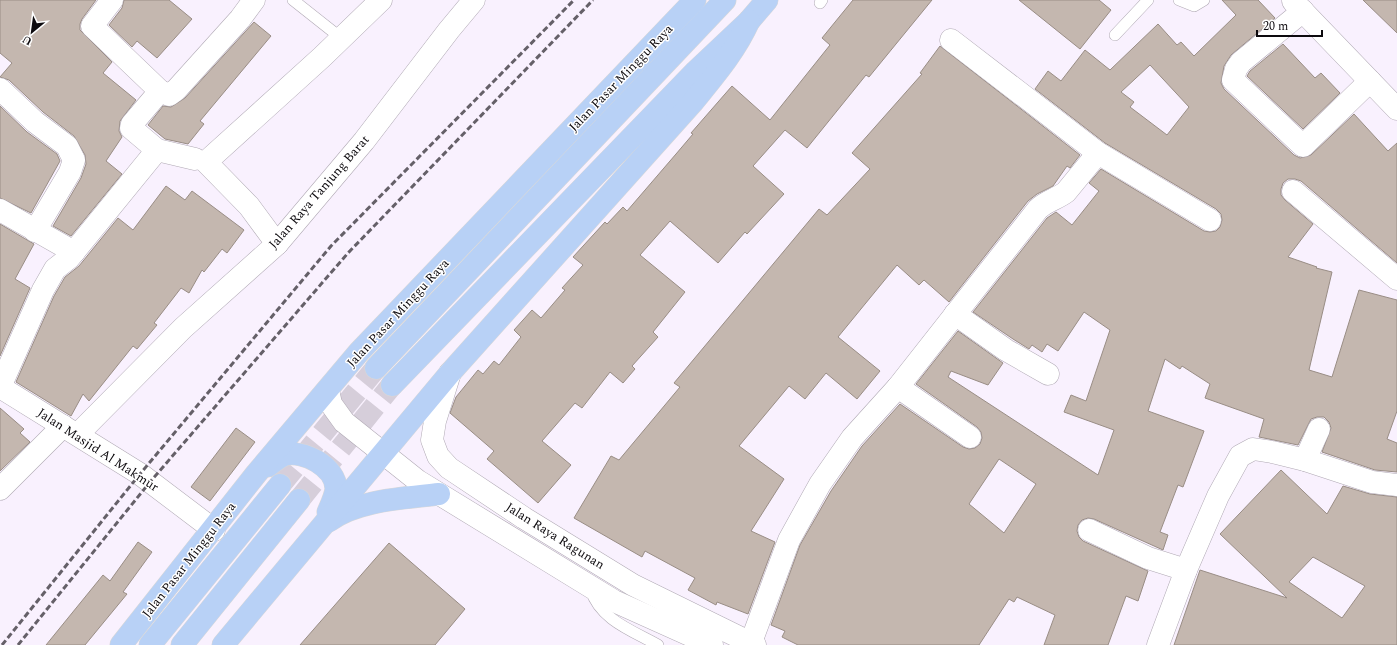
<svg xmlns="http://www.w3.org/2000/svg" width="1397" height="645" viewBox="0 0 1397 645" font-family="Spectral,serif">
	<rect width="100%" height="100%" fill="#f9f1fe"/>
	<g fill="#c4b7af" stroke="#998d85" fill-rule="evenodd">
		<polygon points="0,0 96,0 82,19 80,24 80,30 112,62 103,73 136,100 120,121 119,131 122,137 106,161 122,174 71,236 53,226 81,178 86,164 85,155 74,136 43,112 9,80 0,77 12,63 0,53"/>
		<polygon points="124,0 169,0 192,19 157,58 137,41 132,47 109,25 122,8"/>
		<polygon points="853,0 932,0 869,77 866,75 807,148 785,130 753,166 784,194 747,234 745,232 718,263 670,221 640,255 685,292 653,332 658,337 632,366 635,369 623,383 610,372 582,408 575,403 542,441 571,465 538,503 487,459 494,451 450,413 456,397 478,370 483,374 494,361 499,365 521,337 514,330 532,310 541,318 565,290 562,288 583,265 573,257 605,222 607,224 623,207 627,211 676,154 693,134 691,133 732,86 770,120 830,45 822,38"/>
		<polygon points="1019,0 1099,0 1111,10 1080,49"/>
		<path d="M 1222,0 L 1258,0 L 1275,18 L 1231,55 L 1224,66 L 1221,83 L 1224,89 L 1294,155 L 1300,158 L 1311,155 L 1354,114 L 1388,151 L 1397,143 L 1397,263 L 1301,181 L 1295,179 L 1288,179 L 1283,183 L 1281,189 L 1281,195 L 1285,200 L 1313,224 L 1288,257 L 1317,267 L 1316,268 L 1332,272 L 1309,370 L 1332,377 L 1359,290 L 1397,300 L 1397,411 L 1387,439 L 1397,443 L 1397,472 L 1375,470 L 1322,452 L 1331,428 L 1329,422 L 1324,417 L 1317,417 L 1311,419 L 1298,445 L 1259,437 L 1264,419 L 1205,398 L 1210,384 L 1182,366 L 1180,369 L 1165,359 L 1148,411 L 1204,431 L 1183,487 L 1178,485 L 1160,532 L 1168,535 L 1163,550 L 1094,519 L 1088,518 L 1082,520 L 1078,525 L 1077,531 L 1079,537 L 1083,541 L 1148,571 L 1138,601 L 1126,596 L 1108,645 L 1044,645 L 1055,615 L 1017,597 L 1014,602 L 1009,599 L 979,645 L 798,645 L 782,637 L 785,631 L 771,625 L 800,545 L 831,491 L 862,446 L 900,404 L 963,447 L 969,449 L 975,448 L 980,444 L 982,438 L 981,432 L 977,427 L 916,384 L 958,331 L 1003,363 L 988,385 L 951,371 L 948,377 L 1098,475 L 1114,430 L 1064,412 L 1071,395 L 1086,401 L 1110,330 L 1084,312 L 1058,351 L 1047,344 L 1042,352 L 1032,345 L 1029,349 L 1013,339 L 973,312 L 1047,218 L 1056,212 L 1072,225 L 1099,191 L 1089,183 L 1101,169 L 1204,231 L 1210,232 L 1216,231 L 1220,227 L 1222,220 L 1221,214 L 1216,209 L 1105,143 L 1035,89 L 1048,71 L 1061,81 L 1085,50 L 1110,70 L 1158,24 L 1177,45 L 1181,42 L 1194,56 L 1236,15 ZM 1150,65 L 1189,107 L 1167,135 L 1130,107 L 1134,102 L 1121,92 ZM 999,459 L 1036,484 L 1004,533 L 969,504 Z"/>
		<polygon points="1363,0 1397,0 1397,33"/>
		<polygon points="254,22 271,36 200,121 204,124 188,144 165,139 148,125 163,106 171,107 185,98"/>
		<polygon points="1283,44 1315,78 1321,73 1340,93 1303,129 1247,76 1250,71"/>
		<polygon points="940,46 1080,155 1070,168 1067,166 1053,186 1037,194 1028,201 949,302 924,280 919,285 897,265 838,337 880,371 857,399 826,373 805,399 789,386 739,446 784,479 751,531 775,542 748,614 717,602 716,605 688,590 695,578 645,551 642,557 574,518 611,456 619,460 680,387 674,383 819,209 827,215 870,169 852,153 922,74 920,73"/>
		<polygon points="0,106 27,132 57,154 60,161 31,213 0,198"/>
		<polygon points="166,186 185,200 192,191 244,230 227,253 222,249 204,272 202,270 189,293 181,288 154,323 157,325 137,349 133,346 89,401 83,394 71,416 16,382 54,296 65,277 79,266 118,218 133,230"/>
		<polygon points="0,224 34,244 15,279 30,288 0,356"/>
		<polygon points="0,408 24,429 20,433 30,442 0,471"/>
		<polygon points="236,428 255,442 210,501 191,487"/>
		<path d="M 1281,470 L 1327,514 L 1343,486 L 1370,494 L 1397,497 L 1397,645 L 1174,645 L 1200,570 L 1287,598 L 1220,534 ZM 1313,557 L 1365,586 L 1342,618 L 1289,582 Z"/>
		<polygon points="138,542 152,552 123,592 127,594 85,645 46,645 103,575 110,581"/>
		<polygon points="389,543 465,609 435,645 300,645"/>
	</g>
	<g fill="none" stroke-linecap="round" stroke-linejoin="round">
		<g stroke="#d6ceda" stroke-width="22" stroke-dasharray="22 11" stroke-linecap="butt">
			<polyline points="280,485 376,368"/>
			<polyline points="299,500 392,385"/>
		</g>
		<g stroke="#b0a9b4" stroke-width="12">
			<g id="service">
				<polyline points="293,0 341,38"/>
				<polyline points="1179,0 1194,6 1204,0"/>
				<polyline points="820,3 822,0"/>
				<polyline points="1115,35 1148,0"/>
				<path d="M 591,590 C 600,620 633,631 658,645"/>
			</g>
		</g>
		<g stroke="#b0a9b4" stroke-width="23">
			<g id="minor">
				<polyline points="112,0 92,26 160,91 169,95 176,90 240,19 254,0"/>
				<polyline points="1293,1 1397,109"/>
				<polyline points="1303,11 1241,62 1236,69 1233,80 1303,146 1370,81"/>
				<polyline points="951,40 1098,153 1210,220"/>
				<polyline points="0,89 35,122 67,146 74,160 70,172 35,231"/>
				<polyline points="160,91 132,124 131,128 157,150 195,159"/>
				<polyline points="1293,191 1397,279"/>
				<polyline points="0,210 74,252"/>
				<polyline points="277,244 249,206 206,162 322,57 381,0"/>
				<polyline points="955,314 1006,350 1048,374"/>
				<polyline points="0,387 43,290 55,269 69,258 157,150"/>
				<polyline points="0,387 140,474 214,530"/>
				<polyline points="898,387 970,437"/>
				<polyline points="78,434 183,328 277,244 364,141 449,30 474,0"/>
				<polyline points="1305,460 1319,429"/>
				<polyline points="0,489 63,426"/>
				<polyline points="1089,530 1148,558 1186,570"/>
				<path d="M 750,645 L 789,540 L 820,484 L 852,438 L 898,387 L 1038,209 C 1046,201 1057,199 1066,192 L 1098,153"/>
				<polyline points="1158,645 1186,570 1218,496 1240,456 1253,449 1272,452 1305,460 1372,482 1397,485"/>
			</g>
		</g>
		<g stroke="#b0a9b4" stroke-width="23">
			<g id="secondary">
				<polyline points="450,373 435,421 432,440 438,456 449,468 524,518 633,585 755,645"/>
				<polyline points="328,390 331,404 344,422 418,481 614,601 712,645"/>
			</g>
		</g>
		<g stroke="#d8d8d8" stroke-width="23">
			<g id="primary">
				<polyline points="376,368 725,0"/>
				<polyline points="392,385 696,71 749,21 767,0"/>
				<path d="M 268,466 C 273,462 279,457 284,455 C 303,449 336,467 336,489 C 335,497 331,505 328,512"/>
				<path d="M 329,521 C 356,500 406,498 439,494"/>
				<polyline points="121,645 256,474 359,352 695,0"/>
				<polyline points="150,645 280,485"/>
				<polyline points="182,645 299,500"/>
				<path d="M 223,645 L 450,373 L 693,102 C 714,76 735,52 749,21"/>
			</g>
		</g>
		<use href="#service" stroke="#fff" stroke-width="11"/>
		<use href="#minor" stroke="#fff" stroke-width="22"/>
		<use href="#secondary" stroke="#fff" stroke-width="22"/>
		<use href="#primary" stroke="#b8d1f6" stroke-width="22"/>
		<g stroke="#656068" stroke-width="3" stroke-dasharray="6 3" stroke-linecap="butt">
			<polyline points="2,645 140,474 331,246 574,0"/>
			<polyline points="18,645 150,482 348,253 593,0"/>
		</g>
	</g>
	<g text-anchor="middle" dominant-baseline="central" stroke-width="3" stroke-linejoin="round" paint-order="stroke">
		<g font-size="13" fill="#0d0a0e" stroke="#fff">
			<text transform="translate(621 78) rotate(-46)">Jalan Pasar Minggu Raya</text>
			<text transform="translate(319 192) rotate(-49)">Jalan Raya Tanjung Barat</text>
			<text transform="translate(398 313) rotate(-47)">Jalan Pasar Minggu Raya</text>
			<text transform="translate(98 450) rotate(33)">Jalan Masjid Al Makmur</text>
			<text transform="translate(555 536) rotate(32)">Jalan Raya Ragunan</text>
			<text transform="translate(189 560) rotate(-52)">Jalan Pasar Minggu Raya</text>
		</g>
	</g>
	<g transform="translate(32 32) rotate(209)" stroke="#ffffff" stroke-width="3" paint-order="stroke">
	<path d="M0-3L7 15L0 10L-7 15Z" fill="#0d0a0e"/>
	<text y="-6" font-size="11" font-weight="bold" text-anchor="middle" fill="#0d0a0e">U</text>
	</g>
	<path d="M1257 30v6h65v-6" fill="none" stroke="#0d0a0e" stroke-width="2"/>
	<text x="1263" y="30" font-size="12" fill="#0d0a0e" stroke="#ffffff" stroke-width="3" paint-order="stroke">20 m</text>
</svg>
